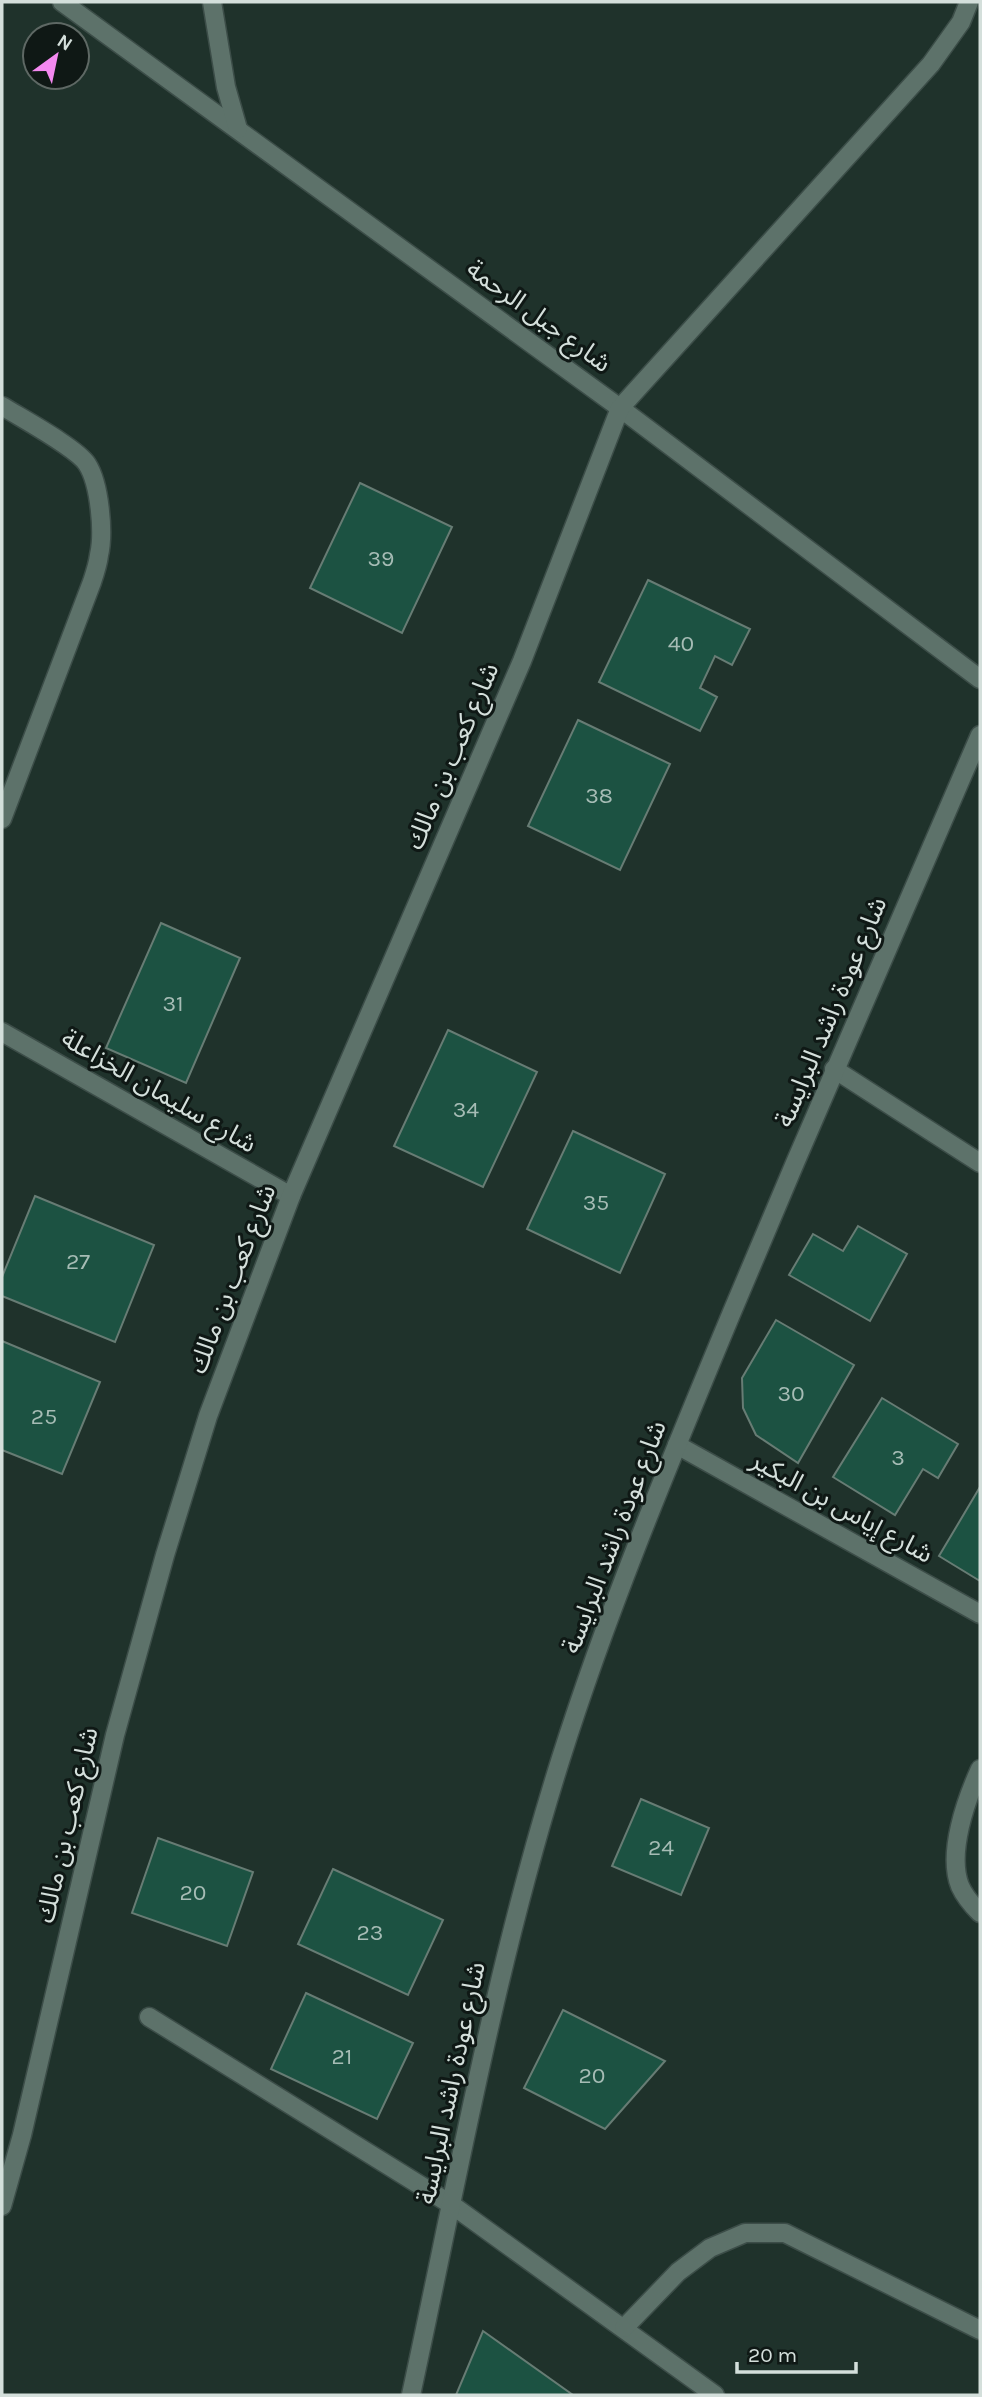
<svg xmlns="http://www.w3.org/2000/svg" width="982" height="2397" viewBox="0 0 982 2397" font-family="Karla,'Noto Sans Arabic',sans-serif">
	<rect width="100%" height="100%" fill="#1f322b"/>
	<g fill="#1c5242" stroke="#677c74" stroke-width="2">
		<polygon points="360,483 452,527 402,633 310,588"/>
		<polygon points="648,580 750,629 732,665 715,656 700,688 717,697 700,731 599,682"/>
		<polygon points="578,720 670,764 620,870 528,826"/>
		<polygon points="161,923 240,958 186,1083 106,1048"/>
		<polygon points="448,1030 537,1072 483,1187 394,1146"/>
		<polygon points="573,1131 665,1174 620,1273 527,1229"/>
		<polygon points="35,1196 154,1245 115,1342 2,1296 2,1277"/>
		<polygon points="858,1226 907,1254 870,1321 789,1275 813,1234 843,1251"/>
		<polygon points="776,1320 854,1365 798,1463 756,1435 743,1408 742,1378"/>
		<polygon points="2,1341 100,1382 62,1474 2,1450"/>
		<polygon points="882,1398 958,1444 938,1478 923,1469 895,1515 833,1477"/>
		<polygon points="980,1487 980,1581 939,1556"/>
		<polygon points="641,1799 709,1828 681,1895 612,1866"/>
		<polygon points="158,1838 253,1872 227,1946 132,1913"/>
		<polygon points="333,1869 443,1920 408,1995 298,1944"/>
		<polygon points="306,1993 413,2043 377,2119 271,2069"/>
		<polygon points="563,2010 665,2061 605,2129 524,2088"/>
		<polygon points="483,2331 573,2395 456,2395"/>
	</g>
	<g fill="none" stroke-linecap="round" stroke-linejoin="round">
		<g stroke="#3c4d48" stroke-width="21">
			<g id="minor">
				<polyline points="62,2 620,408 980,679"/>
				<polyline points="212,2 226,87 238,129"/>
				<path d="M 2,406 C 21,418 77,448 87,464 C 100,484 104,533 99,555 C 98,564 95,573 92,582 L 2,819"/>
				<polyline points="2,1032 291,1196"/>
				<polyline points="834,1069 980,1163"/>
				<polyline points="677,1445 980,1614"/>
				<path d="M 980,1769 C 966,1800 947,1853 960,1886 C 964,1895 973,1906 980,1913"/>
				<polyline points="149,2017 452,2205 715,2395"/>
				<polyline points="2,2206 22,2135 115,1735 165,1555 208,1416 291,1196 522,661 620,408 931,64 961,22 969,2"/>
				<polyline points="624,2328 678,2272 710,2248 745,2233 785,2233 980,2330"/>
				<path d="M 411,2395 C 457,2182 495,1967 561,1758 C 609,1606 671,1459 732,1312 C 813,1119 896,927 980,735"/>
			</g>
		</g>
		<use href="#minor" stroke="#5d726a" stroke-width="18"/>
	</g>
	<g text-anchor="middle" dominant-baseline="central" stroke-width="6" stroke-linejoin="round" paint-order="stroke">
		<g font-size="23" fill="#a6bcb5">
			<text x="381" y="558">39</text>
			<text x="681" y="643">40</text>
			<text x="599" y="795">38</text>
			<text x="173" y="1003">31</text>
			<text x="466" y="1109">34</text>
			<text x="596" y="1202">35</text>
			<text x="78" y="1261">27</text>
			<text x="791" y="1393">30</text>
			<text x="44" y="1416">25</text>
			<text x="898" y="1457">3</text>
			<text x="661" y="1847">24</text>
			<text x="193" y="1892">20</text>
			<text x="370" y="1932">23</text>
			<text x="342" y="2056">21</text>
			<text x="592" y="2075">20</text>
		</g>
		<g font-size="26" fill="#d4dfdb" stroke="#0f1815">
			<text transform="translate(539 316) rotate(36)">شارع جبل الرحمة</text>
			<text transform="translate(452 756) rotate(-67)">شارع كعب بن مالك</text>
			<text transform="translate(831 1012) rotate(-67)">شارع عودة راشد البرايسة</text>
			<text transform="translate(159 1091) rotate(30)">شارع سليمان الخزاعلة</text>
			<text transform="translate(232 1279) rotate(-69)">شارع كعب بن مالك</text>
			<text transform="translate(842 1507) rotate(29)">شارع إياس بن البكير</text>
			<text transform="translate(614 1537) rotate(-69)">شارع عودة راشد البرايسة</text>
			<text transform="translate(67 1825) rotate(-77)">شارع كعب بن مالك</text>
			<text transform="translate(451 2083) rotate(-78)">شارع عودة راشد البرايسة</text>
		</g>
	</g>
	<rect width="982" height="2397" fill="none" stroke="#d4dfdb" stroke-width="7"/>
	<g transform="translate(56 56) rotate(33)"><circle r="33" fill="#0f1815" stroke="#5e6864" stroke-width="2"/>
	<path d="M0-5L12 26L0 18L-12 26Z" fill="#f489f0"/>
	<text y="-10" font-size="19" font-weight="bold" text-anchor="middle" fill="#d4dfdb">N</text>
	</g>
	<path d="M737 2362v10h119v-10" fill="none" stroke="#d4dfdb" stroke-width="3.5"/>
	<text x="748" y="2362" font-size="21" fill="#d4dfdb" stroke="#0f1815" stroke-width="5" paint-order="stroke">20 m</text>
</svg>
